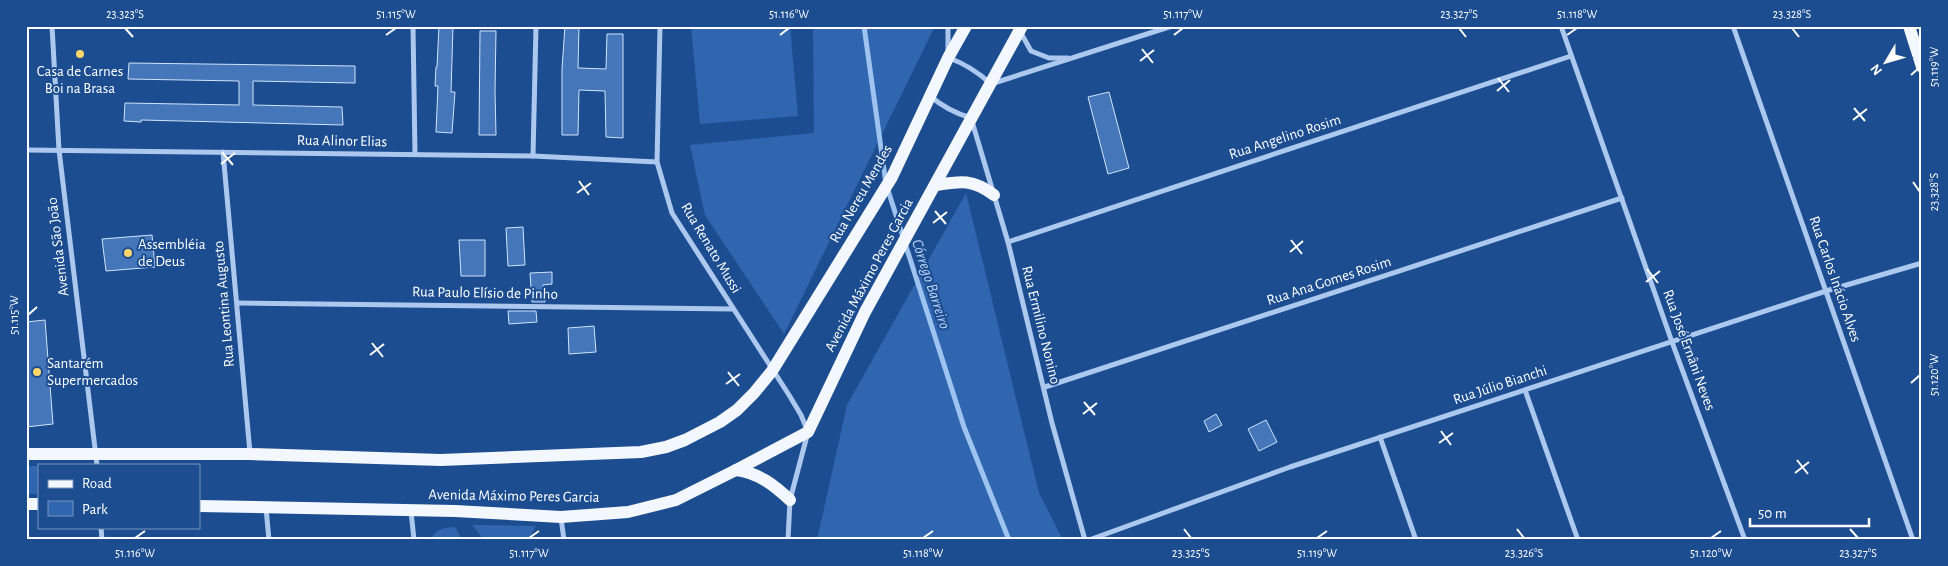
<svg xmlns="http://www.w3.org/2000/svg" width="1948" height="566" viewBox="0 0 1948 566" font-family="'Alegreya Sans',sans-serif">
	<rect width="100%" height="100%" fill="#1c4d91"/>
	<g fill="#2f66af">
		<polygon points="691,26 790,26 798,116 700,124"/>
		<polygon points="813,26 935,26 784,334 705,215 690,145 814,133"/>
		<polygon points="966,193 1039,493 1063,540 817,540 847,405"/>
		<rect x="26" y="466" width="13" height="28"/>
		<polygon points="472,525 536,526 528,540 484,540"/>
		<path d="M 453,527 L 456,528 L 462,540 L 432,540 C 434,529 444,528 453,527 Z"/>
	</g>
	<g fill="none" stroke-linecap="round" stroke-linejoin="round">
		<polyline stroke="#9fc3f0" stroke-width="5" points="864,26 886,184 964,427 1009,540"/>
	</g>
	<g fill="#4476b9" stroke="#d2e3fa">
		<polygon points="439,26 453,26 451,92 455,92 452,133 436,132 438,86 435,86 436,67 437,67"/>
		<polygon points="565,26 579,26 578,68 606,69 607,34 623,34 623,138 606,137 605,91 579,90 578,135 562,135 562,69"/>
		<polygon points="480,31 496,31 495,91 496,135 479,135"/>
		<polygon points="129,63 355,66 355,83 253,81 253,105 342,107 343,125 141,120 141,122 124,121 125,103 239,105 239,81 128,79"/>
		<polygon points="1109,92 1129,168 1108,174 1088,97"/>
		<polygon points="523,227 525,265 508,266 506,228"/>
		<polygon points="152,235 155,267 106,271 102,239"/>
		<polygon points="459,240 485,240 485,276 461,276"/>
		<polygon points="552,272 552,284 543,285 545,302 532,302 530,273"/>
		<polygon points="508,311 536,311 537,322 509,324"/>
		<polygon points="45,320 53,424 26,427 26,322"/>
		<polygon points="594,326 596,352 569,354 568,328"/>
		<polygon points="1216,414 1222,425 1209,432 1204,421"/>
		<polygon points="1266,420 1277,442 1259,451 1248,429"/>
	</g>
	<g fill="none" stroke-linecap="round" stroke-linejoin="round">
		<g stroke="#acc8ee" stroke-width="5">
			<polyline points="52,26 59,150 97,465"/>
			<polyline points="413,26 415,154"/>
			<polyline points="660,26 657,162 672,213 789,395 801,415 808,432 790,500 788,540"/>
			<polyline points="948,26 948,50"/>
			<polyline points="1561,26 1672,342 1745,540"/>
			<polyline points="1733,26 1913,540"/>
			<polyline points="1021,33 1031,51 1049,58 1068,58"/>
			<path d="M 949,58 C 966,64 978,72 991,84 L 1172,26"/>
			<path d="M 930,96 C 943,107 954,113 971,118 L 1008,242 L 1052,423 L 1085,540"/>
			<polyline points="26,150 533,156 657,162"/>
			<polyline points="223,152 250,453"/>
			<polyline points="533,156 536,26"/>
			<polyline points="1008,242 1571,56"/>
			<polyline points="237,303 733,309"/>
			<polyline points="1045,387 1622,198"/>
			<polyline points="1525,390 1578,540"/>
			<polyline points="1380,437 1416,540"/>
			<polyline points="266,508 269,540"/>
			<polyline points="411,511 414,540"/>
			<polyline points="561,518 564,540"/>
			<polyline points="101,527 102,540"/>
			<polyline points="1089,540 1290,467 1826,291 1922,263"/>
		</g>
		<g stroke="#f3f7ff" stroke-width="12">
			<polyline points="1909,26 1922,67"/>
			<path d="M 936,185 C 961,181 973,179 994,195"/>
			<polyline points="26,454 250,454 441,460 641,452 666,447 685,440 720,422 737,410 754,393 772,371 892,177 948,58 966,26"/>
			<path d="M 736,470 C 759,473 774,485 790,500"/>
			<polyline points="26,504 39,504"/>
			<polyline points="199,506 455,511 561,517 628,512 676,500 736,470 808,432 865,312 1022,26"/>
		</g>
	</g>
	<path fill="none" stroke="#fff" stroke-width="2" d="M 125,28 L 133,37M 1459,28 L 1466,37M 1792,28 L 1799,37M 386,35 L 396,28M 780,35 L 789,28M 1174,35 L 1183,28M 1567,35 L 1577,28M 1142,49 L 1153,63M 1140,61 L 1154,50M 1911,75 L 1920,67M 1498,78 L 1509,92M 1497,91 L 1510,80M 1854,108 L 1865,121M 1853,120 L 1867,109M 222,152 L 233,165M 221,164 L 235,153M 579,181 L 589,195M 1913,182 L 1920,192M 577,193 L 591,183M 935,211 L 946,224M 933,223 L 947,212M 1291,240 L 1302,254M 1290,252 L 1303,241M 1647,269 L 1658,283M 1646,282 L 1660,271M 28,315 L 37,307M 372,343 L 383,357M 370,355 L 384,344M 728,372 L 739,386M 1911,383 L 1920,375M 726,384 L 740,374M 1084,402 L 1095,415M 1083,414 L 1097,403M 1441,431 L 1451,445M 1439,443 L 1453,433M 1797,460 L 1808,474M 1795,473 L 1809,462M 1184,529 L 1191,538M 1517,529 L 1524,538M 1850,529 L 1858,538M 135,538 L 145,531M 529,538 L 539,531M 923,538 L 933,531M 1317,538 L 1327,531M 1711,538 L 1721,531"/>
	<g fill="#fed669" stroke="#1c4d91" stroke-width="2">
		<circle cx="80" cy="54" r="5"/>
		<circle cx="128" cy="253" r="5"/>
		<circle cx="37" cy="372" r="5"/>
	</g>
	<g text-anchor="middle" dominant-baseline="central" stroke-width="4" stroke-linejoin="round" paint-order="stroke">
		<g font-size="15" fill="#fff" stroke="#1c4d91" text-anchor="start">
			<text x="80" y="71" text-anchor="middle">Casa de Carnes<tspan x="80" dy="17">Boi na Brasa</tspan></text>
			<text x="138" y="244">Assembléia<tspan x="138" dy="17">de Deus</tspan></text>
			<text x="47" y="363">Santarém<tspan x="47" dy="17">Supermercados</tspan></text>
		</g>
		<g font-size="15" fill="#fff" stroke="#1c4d91">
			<text transform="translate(1285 137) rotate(-18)">Rua Angelino Rosim</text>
			<text transform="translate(342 141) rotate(1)">Rua Alinor Elias</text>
			<text transform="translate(861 194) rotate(-60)">Rua Nereu Mendes</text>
			<text transform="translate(58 247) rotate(-97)">Avenida São João</text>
			<text transform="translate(711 248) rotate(59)">Rua Renato Mussi</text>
			<text transform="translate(869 275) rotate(-62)">Avenida Máximo Peres Garcia</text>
			<text transform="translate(1835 279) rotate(71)">Rua Carlos Inácio Alves</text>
			<text transform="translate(1329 281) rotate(-18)">Rua Ana Gomes Rosim</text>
			<text transform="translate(485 293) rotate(1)">Rua Paulo Elísio de Pinho</text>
			<text transform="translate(224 304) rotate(-95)">Rua Leontina Augusto</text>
			<text transform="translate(1041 325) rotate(76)">Rua Ermilino Nonino</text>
			<text transform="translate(1689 350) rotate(70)">Rua José Ernâni Neves</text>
			<text transform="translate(1500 385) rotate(-18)">Rua Júlio Bianchi</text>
			<text transform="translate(514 496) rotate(1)">Avenida Máximo Peres Garcia</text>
		</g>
		<g font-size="16" font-style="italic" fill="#b8d2f5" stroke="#1c4d91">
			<text transform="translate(931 284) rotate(72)">Córrego Barreiro</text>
		</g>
	</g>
	<rect width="1948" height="566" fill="none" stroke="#1c4d91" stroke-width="55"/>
	<rect x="38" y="464" width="162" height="65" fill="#1c4d91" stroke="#7794bd"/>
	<rect x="48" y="480" width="25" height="8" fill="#f3f7ff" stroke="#7794bd"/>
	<text x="82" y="488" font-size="15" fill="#ffffff">Road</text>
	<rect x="48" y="501" width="25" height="15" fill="#2f66af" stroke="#7794bd"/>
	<text x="82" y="514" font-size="15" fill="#ffffff">Park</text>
	<g transform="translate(1886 62) rotate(232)" stroke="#1c4d91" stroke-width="4" paint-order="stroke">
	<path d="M0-4L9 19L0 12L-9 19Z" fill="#ffffff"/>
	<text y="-8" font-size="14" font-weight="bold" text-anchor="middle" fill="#ffffff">N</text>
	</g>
	<path d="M1750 518v8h119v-8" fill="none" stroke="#ffffff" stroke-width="2.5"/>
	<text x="1758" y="518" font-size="15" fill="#ffffff" stroke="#1c4d91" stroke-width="4" paint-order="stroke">50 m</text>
	<rect x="28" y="28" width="1892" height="510" fill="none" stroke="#fff" stroke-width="2"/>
	<g font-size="12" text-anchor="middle" fill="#fff">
		<text x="125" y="18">23.323°S</text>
		<text x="396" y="18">51.115°W</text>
		<text x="789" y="18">51.116°W</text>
		<text x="1183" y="18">51.117°W</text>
		<text x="1459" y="18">23.327°S</text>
		<text x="1577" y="18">51.118°W</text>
		<text x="1792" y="18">23.328°S</text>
		<text transform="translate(1934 67) rotate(-90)" y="4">51.119°W</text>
		<text transform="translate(1934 192) rotate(-90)" y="4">23.328°S</text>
		<text transform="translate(14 315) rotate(-90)" y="4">51.115°W</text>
		<text transform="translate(1934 375) rotate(-90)" y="4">51.120°W</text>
		<text x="135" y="557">51.116°W</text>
		<text x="529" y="557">51.117°W</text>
		<text x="923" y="557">51.118°W</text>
		<text x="1191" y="557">23.325°S</text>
		<text x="1317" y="557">51.119°W</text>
		<text x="1524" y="557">23.326°S</text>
		<text x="1711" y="557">51.120°W</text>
		<text x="1858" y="557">23.327°S</text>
	</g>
</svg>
